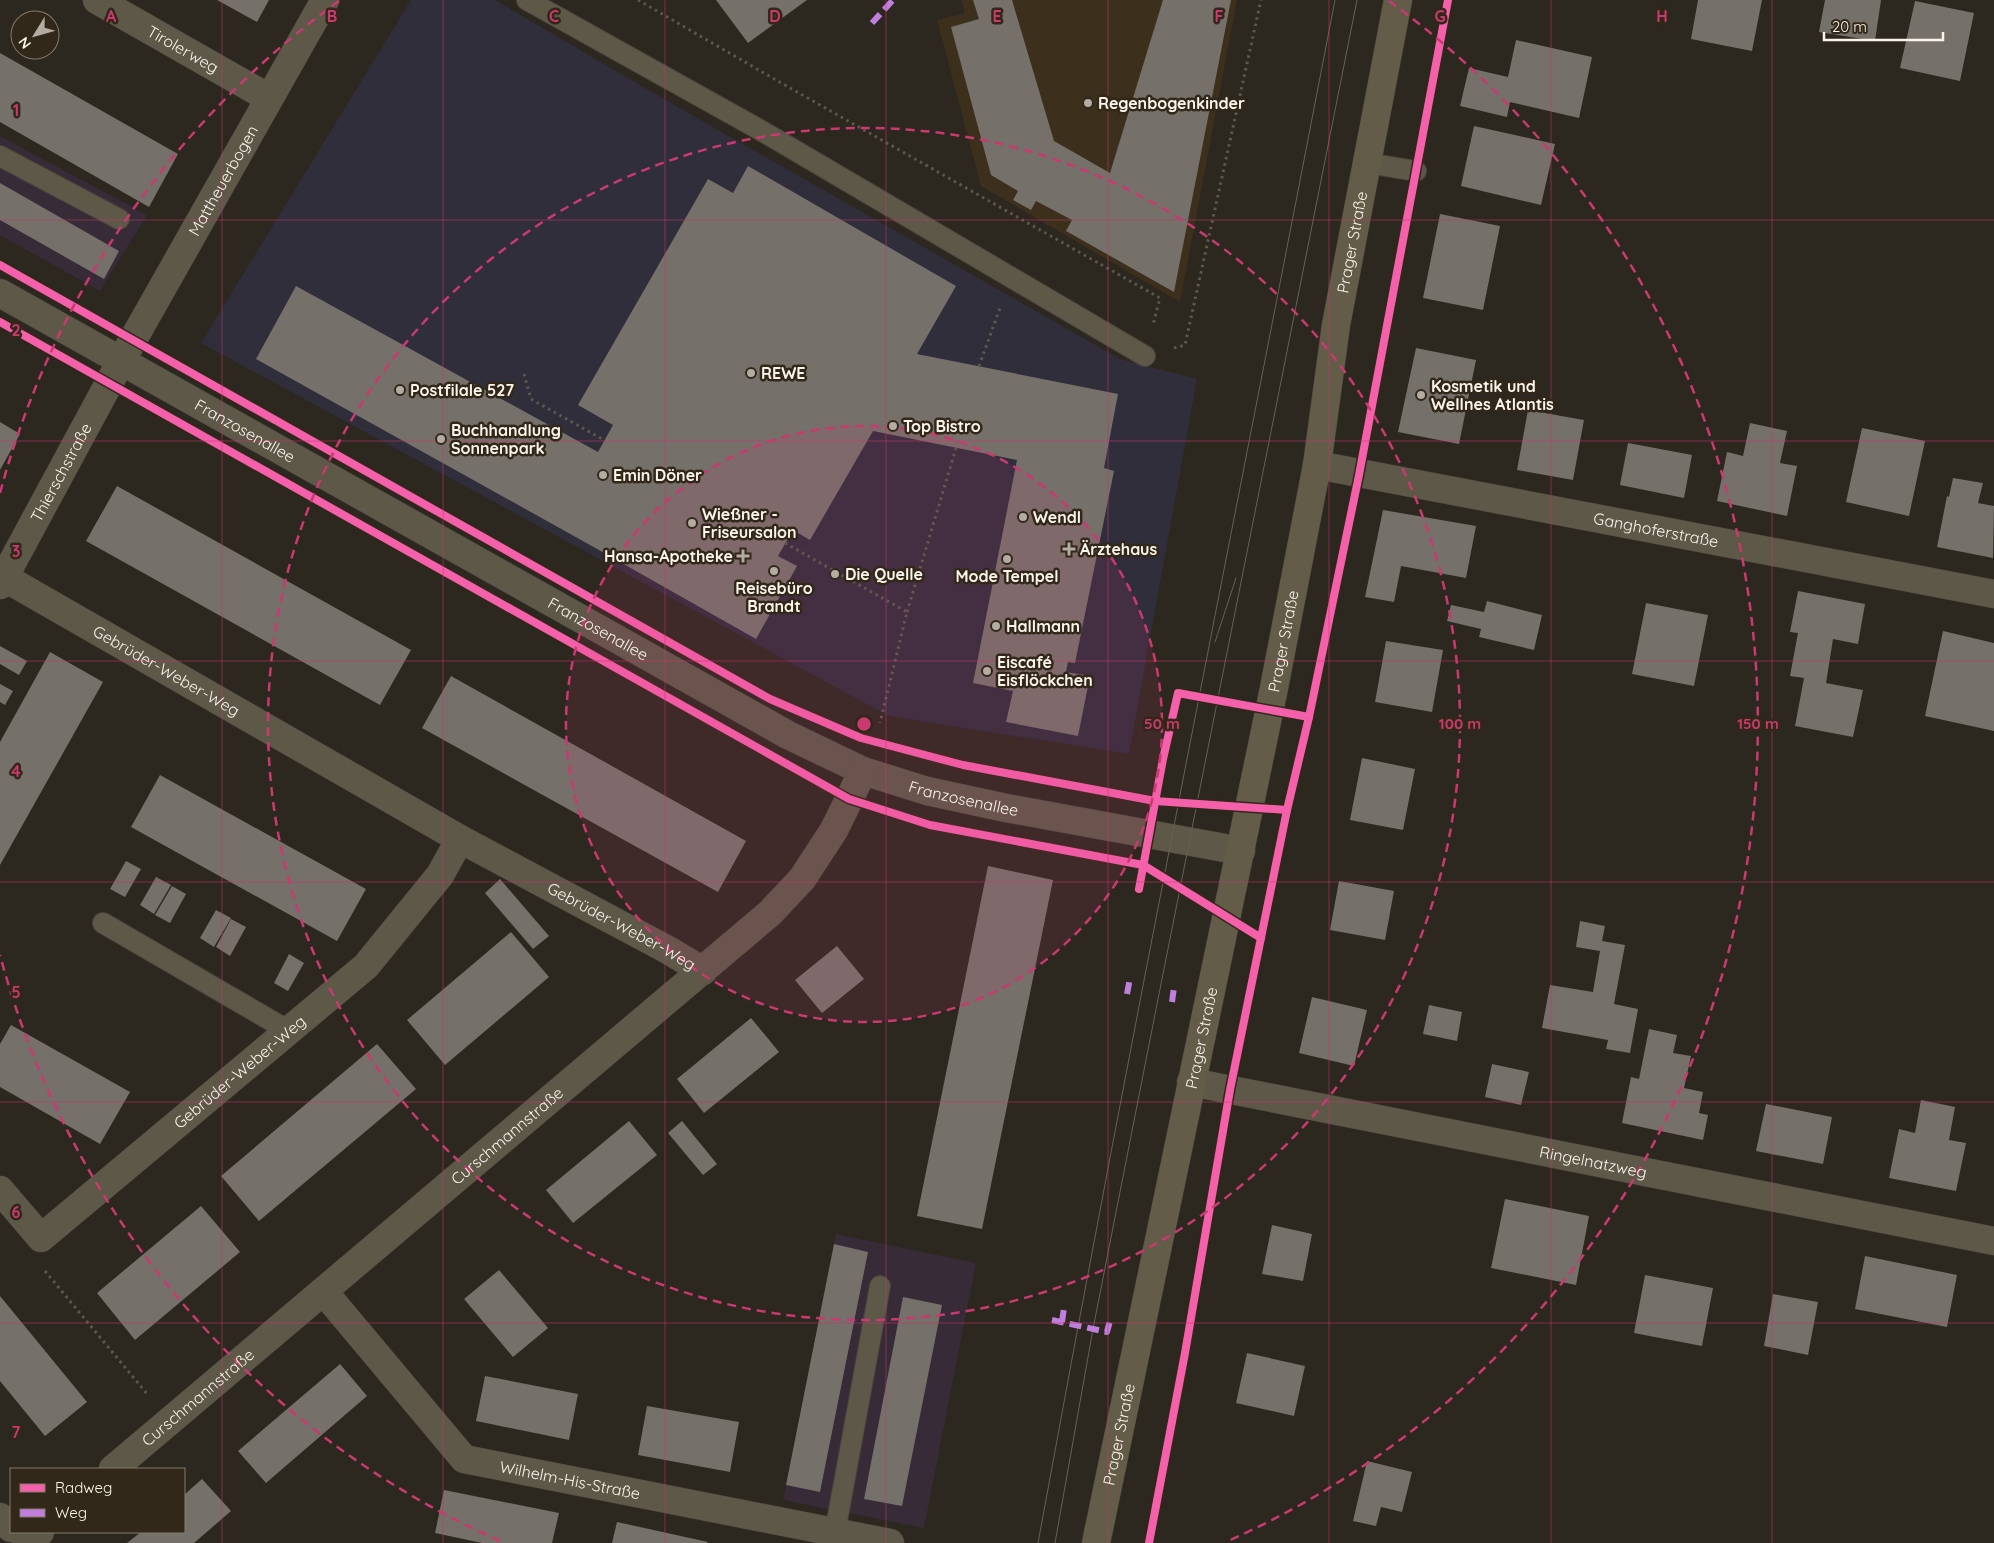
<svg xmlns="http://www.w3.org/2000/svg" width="1994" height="1543" viewBox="0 0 1994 1543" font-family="Quicksand,sans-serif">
	<rect width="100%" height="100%" fill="#2c271f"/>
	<polygon fill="#302e3b" points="411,0 495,0 662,98 1120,359 1197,379 1129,754 889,716 201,343"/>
	<g fill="#362b37">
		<polygon points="0,136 147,215 100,291 0,235"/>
		<polygon points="836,1234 976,1263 924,1528 783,1500"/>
	</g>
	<polygon fill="#3c301c" points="961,0 1237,0 1180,302 981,186 937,20 965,13"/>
	<g fill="#757069">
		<polygon points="217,0 269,0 257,22"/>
		<polygon points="716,0 807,0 748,43"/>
		<polygon points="973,0 1012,0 1054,141 1110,173 1163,0 1231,0 1174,292 1066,231 1072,220 1036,201 1031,210 1013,200 1018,191 991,175 951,27 979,19"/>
		<polygon points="1698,0 1762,0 1752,51 1691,39"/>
		<polygon points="1825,0 1881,0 1875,41 1819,32"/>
		<polygon points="1915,1 1974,13 1960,81 1900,68"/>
		<polygon points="1516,40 1592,57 1579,118 1510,102 1507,117 1460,106 1469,68 1508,77"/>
		<polygon points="0,53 178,154 149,207 0,122"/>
		<polygon points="1474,126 1555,144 1541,205 1461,186"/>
		<polygon points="748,166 956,286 917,354 1118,394 1104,468 1114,471 1075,663 1068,662 1066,672 1090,676 1078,736 1006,722 1013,691 973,683 1017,460 873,431 810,540 793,530 778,556 797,566 756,639 590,545 256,359 296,286 598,452 613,425 578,405 708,179 733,193"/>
		<polygon points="0,183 119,251 104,279 0,220"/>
		<polygon points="1440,214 1500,226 1483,310 1423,298"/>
		<polygon points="1416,348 1476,360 1459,444 1398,432"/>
		<polygon points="1528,410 1584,420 1573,480 1517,470"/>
		<polygon points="0,422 20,434 0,470"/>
		<polygon points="1750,423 1787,431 1780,463 1797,466 1787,516 1717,501 1727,452 1743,456"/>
		<polygon points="1862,428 1925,441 1909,516 1846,502"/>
		<polygon points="1628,443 1692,455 1684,498 1620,485"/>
		<polygon points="1953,478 1983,483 1978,503 1994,506 1993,558 1937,547 1947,496 1949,497"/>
		<polygon points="117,486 411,650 380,705 86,541"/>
		<polygon points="1383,510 1476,526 1466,578 1401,566 1394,602 1365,597"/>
		<polygon points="1798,591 1865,604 1858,644 1833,639 1826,683 1863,690 1853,737 1795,726 1804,678 1790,676 1798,633 1790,632"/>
		<polygon points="1487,601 1542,615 1534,650 1479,637 1481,629 1447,621 1451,605 1484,612"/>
		<polygon points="1646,603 1708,615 1694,686 1632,674"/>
		<polygon points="1943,631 1994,643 1994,731 1925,716"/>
		<polygon points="1386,641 1443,650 1432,712 1375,702"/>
		<polygon points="0,646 27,661 19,675 0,664"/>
		<polygon points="50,652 103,682 0,865 0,742"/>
		<polygon points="451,676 746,841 718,892 422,728"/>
		<polygon points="0,684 13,691 5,705 0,702"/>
		<polygon points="1362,758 1415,769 1403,830 1350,820"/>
		<polygon points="160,775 366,889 337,941 131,827"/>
		<polygon points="126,861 141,869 125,897 110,889"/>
		<polygon points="988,866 1053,880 982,1229 917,1216"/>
		<polygon points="156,877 171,885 154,914 140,905"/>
		<polygon points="500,879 549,936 533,949 485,893"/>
		<polygon points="1339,881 1394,891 1385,940 1330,930"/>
		<polygon points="172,886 186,894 170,923 155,915"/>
		<polygon points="216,910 231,918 214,947 200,938"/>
		<polygon points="231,919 246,927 230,956 216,947"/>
		<polygon points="1580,921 1605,926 1602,941 1625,945 1614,1004 1638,1009 1630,1053 1606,1049 1608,1040 1542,1028 1550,985 1593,992 1600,951 1576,947"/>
		<polygon points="511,932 549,977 445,1065 407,1020"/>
		<polygon points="837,946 864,979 822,1013 795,980"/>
		<polygon points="289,954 304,963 288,991 274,983"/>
		<polygon points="1312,997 1367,1010 1354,1066 1299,1053"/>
		<polygon points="1429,1005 1462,1012 1457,1041 1423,1034"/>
		<polygon points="751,1018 779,1052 704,1113 677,1079"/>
		<polygon points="11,1025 130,1092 100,1144 0,1087 0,1044"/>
		<polygon points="1649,1029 1677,1035 1673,1053 1691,1056 1684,1088 1703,1092 1699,1113 1708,1115 1703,1140 1622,1123 1631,1077 1639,1079"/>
		<polygon points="377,1044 416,1089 259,1221 221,1176"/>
		<polygon points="1492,1064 1529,1072 1521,1105 1485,1097"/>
		<polygon points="1921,1100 1955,1107 1949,1140 1966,1143 1956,1191 1889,1178 1899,1129 1915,1133"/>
		<polygon points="1766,1104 1832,1117 1823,1164 1756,1151"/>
		<polygon points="629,1121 657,1155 573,1223 546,1190"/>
		<polygon points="682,1121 717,1164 703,1175 668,1133"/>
		<polygon points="1505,1199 1589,1216 1576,1285 1491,1268"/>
		<polygon points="201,1206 240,1252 135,1340 97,1293"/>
		<polygon points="1272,1225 1312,1234 1303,1281 1262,1274"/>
		<polygon points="834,1244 868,1252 820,1492 786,1485"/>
		<polygon points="1865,1256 1957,1275 1947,1327 1855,1309"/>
		<polygon points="499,1270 548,1328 513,1357 464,1299"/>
		<polygon points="1645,1275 1713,1288 1702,1346 1634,1333"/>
		<polygon points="1773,1294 1818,1302 1808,1355 1764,1346"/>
		<polygon points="0,1296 87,1402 45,1436 0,1381"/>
		<polygon points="903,1297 942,1305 902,1506 864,1499"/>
		<polygon points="1247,1353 1305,1366 1294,1416 1236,1403"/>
		<polygon points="340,1364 367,1396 266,1483 238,1451"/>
		<polygon points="485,1376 578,1394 569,1440 476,1421"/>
		<polygon points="647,1406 739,1422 730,1472 638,1455"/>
		<polygon points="1367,1461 1412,1472 1402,1512 1381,1507 1376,1526 1353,1521"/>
		<polygon points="202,1479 231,1511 194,1543 127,1543 141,1532 184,1532 184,1495"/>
		<polygon points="444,1490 559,1513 552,1543 482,1543 435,1533"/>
		<polygon points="617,1522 708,1542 707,1543 612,1543"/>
	</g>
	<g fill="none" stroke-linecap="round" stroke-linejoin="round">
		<g stroke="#48433c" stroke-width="22">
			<g id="service">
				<polyline points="527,0 762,131 1145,356"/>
				<polyline points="0,156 119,219"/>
				<polyline points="1367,163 1416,171"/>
				<polyline points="103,923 289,1031"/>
				<polyline points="835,1532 880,1286"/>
			</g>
		</g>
		<g stroke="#48433c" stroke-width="29">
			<g id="minor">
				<path id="s1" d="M 97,0 L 269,98"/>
				<path id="s2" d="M 0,293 L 788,735 L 863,771 L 927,791 L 1006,808 L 1241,851"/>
				<path id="s3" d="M 1317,465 L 1994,594"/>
				<path id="s4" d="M 0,575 L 460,839 L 668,950 L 703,971"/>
				<path id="s5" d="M 0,585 L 121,361 L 325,0"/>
				<path id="s6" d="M 1191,1082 L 1994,1241"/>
				<path id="s7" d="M 0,1190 L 41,1238 L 366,966 L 440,875 L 460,839"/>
				<path id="s8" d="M 324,1292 L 464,1459 L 890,1543"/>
				<path id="s9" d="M 113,1469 L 770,913 L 802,879 L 834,830 L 863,771"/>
				<polyline points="0,1517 11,1528"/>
				<polyline points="26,1543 40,1532"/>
			</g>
		</g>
		<g stroke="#48433c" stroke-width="29">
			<g id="primary">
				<path id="s10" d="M 1096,1543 L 1274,688 L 1317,465 L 1336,325 L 1398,0"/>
			</g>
		</g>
		<g stroke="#5d584c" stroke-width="3" stroke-dasharray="2.5 4" stroke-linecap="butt">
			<polyline points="638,0 783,84 1160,298 1153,325"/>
			<polyline points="1174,348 1185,345 1261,0"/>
			<polyline points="979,366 1000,308"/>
			<polyline points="524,374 531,399 604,440"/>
			<polyline points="785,543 907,612 880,723"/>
			<polyline points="907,612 956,448"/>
			<polyline points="45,1271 148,1395"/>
		</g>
		<use href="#service" stroke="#5e5849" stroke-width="20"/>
		<use href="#minor" stroke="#5e5849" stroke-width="28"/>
		<use href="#primary" stroke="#635c48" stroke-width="28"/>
		<g stroke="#656156" stroke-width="1">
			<polyline points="1215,642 1236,578"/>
			<path d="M 1038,1543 C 1132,1028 1236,514 1335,0"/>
			<polyline points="1055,1543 1093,1329 1161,984 1357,0"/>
		</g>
		<g stroke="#c07fdc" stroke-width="6" stroke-dasharray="12 6" stroke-linecap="butt">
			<polyline points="872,23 893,0"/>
			<polyline points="1127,994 1130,978"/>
			<polyline points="1172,1002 1174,987"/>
			<polyline points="1052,1320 1107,1332 1111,1317"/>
			<polyline points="1062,1322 1064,1308"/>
		</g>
		<g stroke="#322819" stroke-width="11">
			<g id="cycleway">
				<polyline points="0,265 770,699 861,738 963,765 1155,801 1287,810"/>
				<polyline points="0,322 849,799 930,825 1143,865 1261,938"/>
				<polyline points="1139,889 1163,759 1178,693 1309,717"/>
				<polyline points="1149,1543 1185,1353 1230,1090 1287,810 1309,717 1359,475 1448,0"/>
			</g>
		</g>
		<use href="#cycleway" stroke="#f560ab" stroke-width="8"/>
	</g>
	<path fill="none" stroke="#ca3970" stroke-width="1" stroke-opacity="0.55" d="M 222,0 L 222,1543M 443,0 L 443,1543M 665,0 L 665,1543M 886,0 L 886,1543M 1108,0 L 1108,1543M 1329,0 L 1329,1543M 1551,0 L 1551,1543M 1772,0 L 1772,1543M 0,220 L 1994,220M 0,441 L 1994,441M 0,661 L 1994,661M 0,882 L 1994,882M 0,1102 L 1994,1102M 0,1323 L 1994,1323"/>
	<circle cx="864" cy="724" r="298" fill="#ca3970" fill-opacity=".12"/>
	<g fill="none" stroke="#ca3970" stroke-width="2.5" stroke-dasharray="9 6">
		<circle cx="864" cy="724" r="298"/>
		<circle cx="864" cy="724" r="596"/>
		<path d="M500 1541A894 894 0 0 1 0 955M0 493A894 894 0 0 1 339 1M1389 1A894 894 0 0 1 1228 1541"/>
	</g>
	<g fill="#b2aca3" stroke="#322819" stroke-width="2">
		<circle cx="1088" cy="103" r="5"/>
		<circle cx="751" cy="373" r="5"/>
		<circle cx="400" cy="390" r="5"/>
		<circle cx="1421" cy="395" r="5"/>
		<circle cx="893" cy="426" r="5"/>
		<circle cx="441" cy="439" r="5"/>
		<circle cx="603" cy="475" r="5"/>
		<circle cx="1023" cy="517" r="5"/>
		<circle cx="692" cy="523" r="5"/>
		<path d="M1066.5 541.5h5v5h5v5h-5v5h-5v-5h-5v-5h5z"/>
		<path d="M740.5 548.5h5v5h5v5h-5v5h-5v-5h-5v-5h5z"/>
		<circle cx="1007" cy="559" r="5"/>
		<circle cx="774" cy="571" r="5"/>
		<circle cx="835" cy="574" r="5"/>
		<circle cx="996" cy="626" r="5"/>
		<circle cx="987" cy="671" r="5"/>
	</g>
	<g text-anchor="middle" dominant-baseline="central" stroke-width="5" stroke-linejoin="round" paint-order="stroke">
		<g font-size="16" fill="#faf4ea" stroke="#322819">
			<text stroke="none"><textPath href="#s1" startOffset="99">Tirolerweg</textPath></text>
			<text stroke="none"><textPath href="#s5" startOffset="462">Mattheuerbogen</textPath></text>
			<text stroke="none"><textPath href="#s10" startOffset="1326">Prager Straße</textPath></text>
			<text stroke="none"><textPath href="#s2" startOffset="281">Franzosenallee</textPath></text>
			<text stroke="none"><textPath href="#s5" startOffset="128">Thierschstraße</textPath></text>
			<text stroke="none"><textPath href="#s3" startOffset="345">Ganghoferstraße</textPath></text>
			<text stroke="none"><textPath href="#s2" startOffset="686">Franzosenallee</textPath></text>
			<text stroke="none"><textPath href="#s10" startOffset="921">Prager Straße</textPath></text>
			<text stroke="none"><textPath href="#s4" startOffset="192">Gebrüder-Weber-Weg</textPath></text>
			<text stroke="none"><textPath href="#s2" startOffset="1091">Franzosenallee</textPath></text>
			<text stroke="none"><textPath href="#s4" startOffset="714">Gebrüder-Weber-Weg</textPath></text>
			<text stroke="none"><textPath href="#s10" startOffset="516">Prager Straße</textPath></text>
			<text stroke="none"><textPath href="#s7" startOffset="322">Gebrüder-Weber-Weg</textPath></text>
			<text stroke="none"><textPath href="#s9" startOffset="516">Curschmannstraße</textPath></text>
			<text stroke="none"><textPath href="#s6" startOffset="410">Ringelnatzweg</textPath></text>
			<text stroke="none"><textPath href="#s9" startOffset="111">Curschmannstraße</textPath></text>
			<text stroke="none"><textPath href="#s10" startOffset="111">Prager Straße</textPath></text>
			<text stroke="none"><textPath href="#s8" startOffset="326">Wilhelm-His-Straße</textPath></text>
		</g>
		<g font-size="16" font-weight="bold" fill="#faf4ea" stroke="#322819" text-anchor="start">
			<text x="1098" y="103">Regenbogenkinder</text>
			<text x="761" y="373">REWE</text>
			<text x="1431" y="386">Kosmetik und<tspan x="1431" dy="18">Wellnes Atlantis</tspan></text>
			<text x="410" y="390">Postfilale 527</text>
			<text x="903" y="426">Top Bistro</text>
			<text x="451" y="430">Buchhandlung<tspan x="451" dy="18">Sonnenpark</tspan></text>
			<text x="613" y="475">Emin Döner</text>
			<text x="702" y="514">Wießner -<tspan x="702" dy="18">Friseursalon</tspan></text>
			<text x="1033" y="517">Wendl</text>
			<text x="1080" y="549">Ärztehaus</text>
			<text x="733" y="556" text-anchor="end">Hansa-Apotheke</text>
			<text x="845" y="574">Die Quelle</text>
			<text x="1007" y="576" text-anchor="middle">Mode Tempel</text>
			<text x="774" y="588" text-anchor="middle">Reisebüro<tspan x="774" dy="18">Brandt</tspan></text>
			<text x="1006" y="626">Hallmann</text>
			<text x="997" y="662">Eiscafé<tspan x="997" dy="18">Eisflöckchen</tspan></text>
		</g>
	</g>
	<g font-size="16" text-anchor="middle" font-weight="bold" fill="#ca3970" stroke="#322819" stroke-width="5" stroke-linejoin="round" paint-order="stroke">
		<text x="111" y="22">A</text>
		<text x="332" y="22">B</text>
		<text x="554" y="22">C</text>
		<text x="775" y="22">D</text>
		<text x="997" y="22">E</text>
		<text x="1219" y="22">F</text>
		<text x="1440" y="22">G</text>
		<text x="1662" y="22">H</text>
		<text x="16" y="116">1</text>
		<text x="16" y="336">2</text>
		<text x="16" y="557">3</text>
		<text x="16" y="777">4</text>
		<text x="16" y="998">5</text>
		<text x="16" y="1218">6</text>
		<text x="16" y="1438">7</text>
	</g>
	<circle cx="864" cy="724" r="8" fill="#ca3970" stroke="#322819" stroke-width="2.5"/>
	<g font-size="15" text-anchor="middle" font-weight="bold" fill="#ca3970" stroke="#322819" stroke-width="5" stroke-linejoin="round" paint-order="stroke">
		<text x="1162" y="729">50 m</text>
		<text x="1460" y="729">100 m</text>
		<text x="1758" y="729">150 m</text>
	</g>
	<rect x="10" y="1468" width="175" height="65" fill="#322819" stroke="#827a6d"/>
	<rect x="20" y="1484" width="25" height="8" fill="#f560ab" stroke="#827a6d"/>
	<text x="55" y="1493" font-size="15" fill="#faf4ea">Radweg</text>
	<rect x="20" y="1509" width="25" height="8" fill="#c07fdc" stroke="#827a6d"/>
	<text x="55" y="1518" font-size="15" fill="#faf4ea">Weg</text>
	<g transform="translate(35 35) rotate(233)"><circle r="24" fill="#322819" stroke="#827a6d"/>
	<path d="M0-4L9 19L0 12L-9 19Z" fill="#b2aca3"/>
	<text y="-8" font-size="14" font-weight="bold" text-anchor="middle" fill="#faf4ea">N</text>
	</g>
	<path d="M1824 32v8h119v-8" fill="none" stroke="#faf4ea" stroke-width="2.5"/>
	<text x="1832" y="32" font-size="15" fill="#faf4ea" stroke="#322819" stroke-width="4" paint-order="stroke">20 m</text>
</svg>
